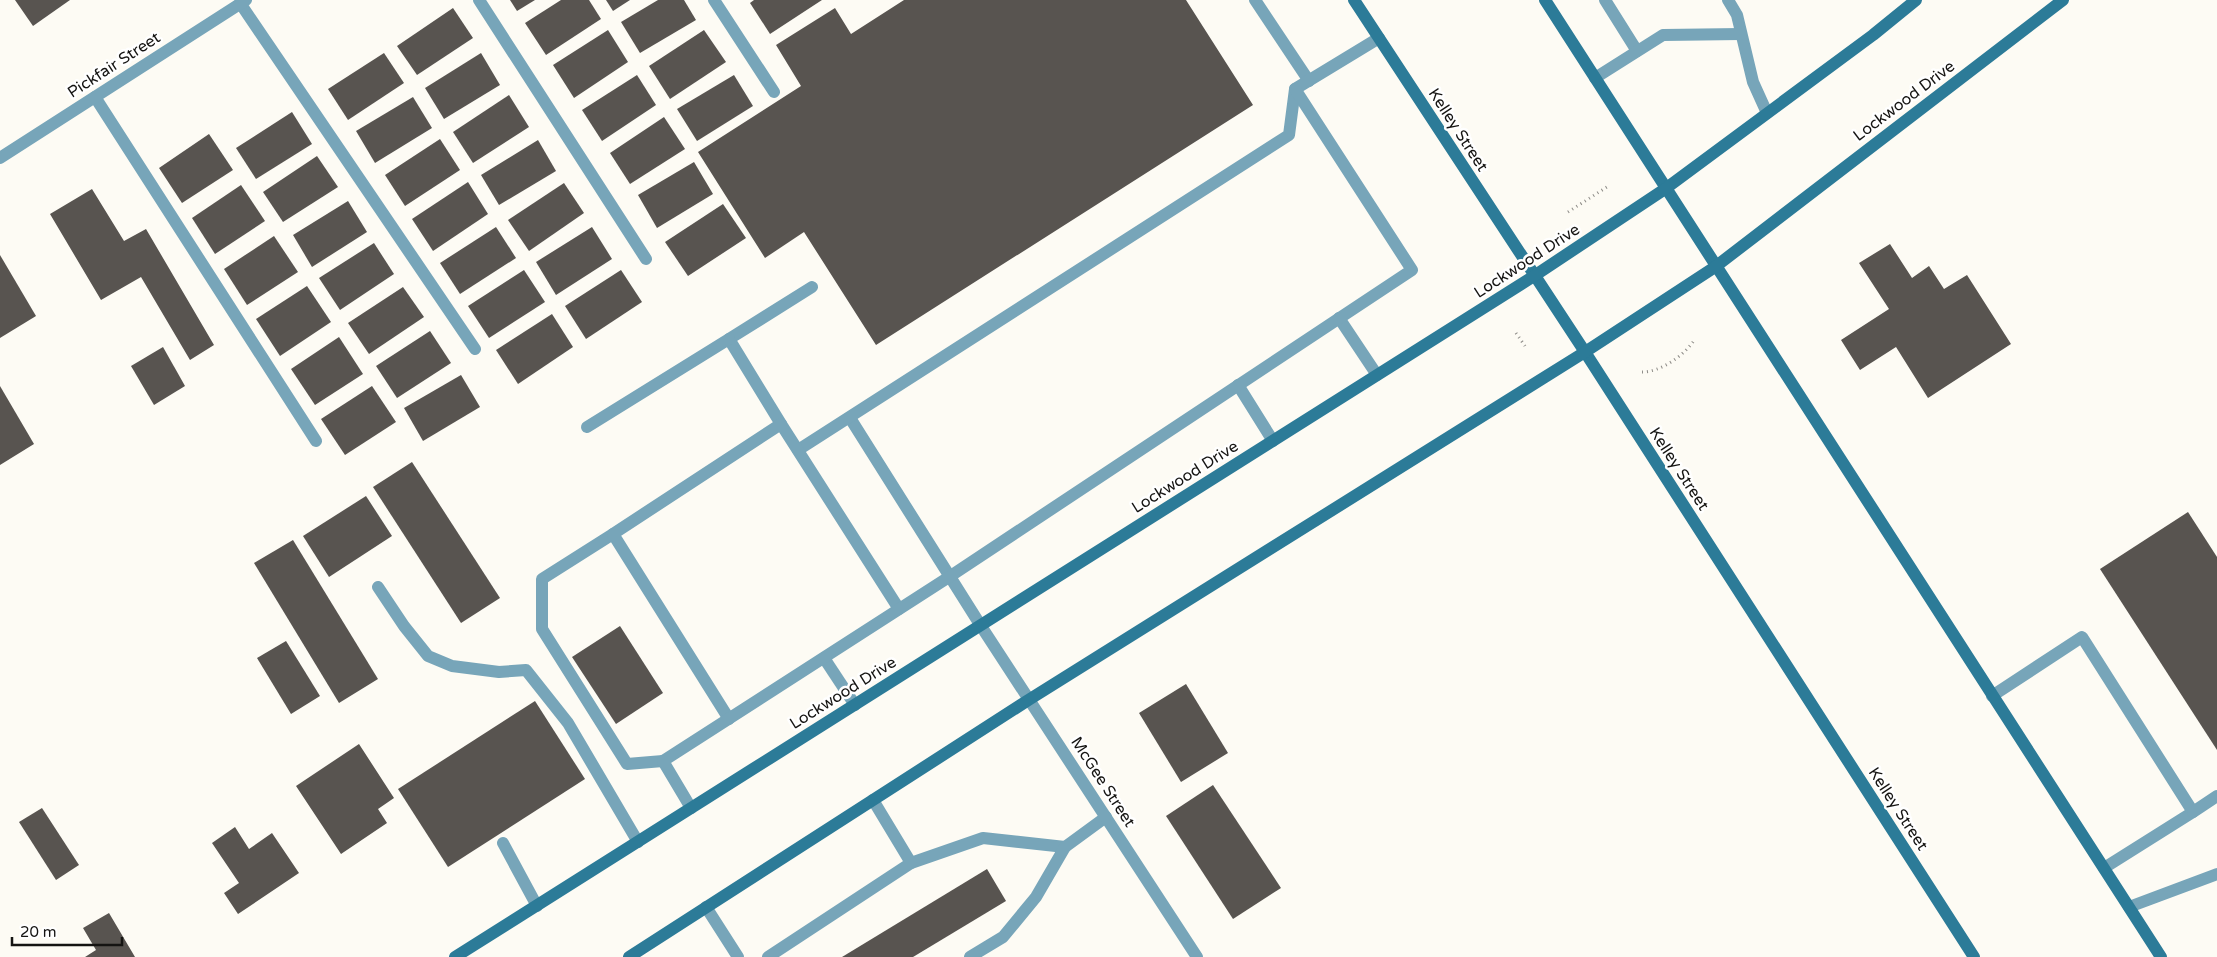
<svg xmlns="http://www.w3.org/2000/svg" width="2217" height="957" viewBox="0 0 2217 957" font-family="'Varela Round',sans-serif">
	<rect width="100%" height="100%" fill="#fdfbf4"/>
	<g fill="#585450">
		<polygon points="15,0 70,0 33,26"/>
		<polygon points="510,0 535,0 517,11"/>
		<polygon points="561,0 589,0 601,19 546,55 525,23"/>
		<polygon points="606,0 630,0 613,11"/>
		<polygon points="658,0 684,0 696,20 640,53 621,22"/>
		<polygon points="754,0 822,0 770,34 750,3"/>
		<polygon points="904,0 1186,0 1253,105 876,345 804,232 765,258 698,152 801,86 776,45 835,8 851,34"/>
		<polygon points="453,8 473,38 417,75 397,46"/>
		<polygon points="608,30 628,62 574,98 553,65"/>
		<polygon points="704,30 726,62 670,99 649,66"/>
		<polygon points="384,53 404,83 348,120 328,89"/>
		<polygon points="481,53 500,85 444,119 425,88"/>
		<polygon points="637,75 656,105 602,141 582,110"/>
		<polygon points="734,75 753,106 697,141 677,109"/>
		<polygon points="509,95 529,127 473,163 453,132"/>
		<polygon points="413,97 432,128 375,163 356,131"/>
		<polygon points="292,112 312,144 256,179 236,148"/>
		<polygon points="664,117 685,149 630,184 610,153"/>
		<polygon points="209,134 233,170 182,203 159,168"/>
		<polygon points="440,139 460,170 405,206 385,175"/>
		<polygon points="538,140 556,171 499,205 481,175"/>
		<polygon points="317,156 338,187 283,222 263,192"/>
		<polygon points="694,162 713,194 657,228 638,195"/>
		<polygon points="468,182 488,214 433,251 412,219"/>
		<polygon points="564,183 584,213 529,251 508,220"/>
		<polygon points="241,185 265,221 215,254 192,218"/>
		<polygon points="92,189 124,241 146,229 214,345 190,360 141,277 101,300 50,214"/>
		<polygon points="348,201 367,232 312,267 293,235"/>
		<polygon points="723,204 746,238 688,276 665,242"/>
		<polygon points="496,227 516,258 460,294 440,263"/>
		<polygon points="592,227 612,259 556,295 536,262"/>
		<polygon points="274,236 298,272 247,305 224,269"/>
		<polygon points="374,243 394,274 340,310 319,278"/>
		<polygon points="1890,244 1912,278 1929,266 1944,289 1967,275 2011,344 1928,398 1896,347 1860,370 1841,340 1889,309 1859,263"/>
		<polygon points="0,255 36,316 0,338"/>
		<polygon points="524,270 545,302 489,338 468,306"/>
		<polygon points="621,270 642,302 586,339 565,306"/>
		<polygon points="307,286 331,322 280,356 256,319"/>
		<polygon points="403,287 424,317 369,354 348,323"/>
		<polygon points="552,314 573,347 518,384 496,350"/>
		<polygon points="430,331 451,363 397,398 376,366"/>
		<polygon points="339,337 363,374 315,405 291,369"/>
		<polygon points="163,347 185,386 154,405 131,366"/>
		<polygon points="461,375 480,407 423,441 404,408"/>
		<polygon points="0,386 34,444 0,465"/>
		<polygon points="372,386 396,422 345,455 321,419"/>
		<polygon points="412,462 500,598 461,623 373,487"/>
		<polygon points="366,496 392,536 329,577 303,536"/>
		<polygon points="2188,512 2217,557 2217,750 2100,569"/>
		<polygon points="293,540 378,679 339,703 254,563"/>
		<polygon points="620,626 663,693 616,724 572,657"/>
		<polygon points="286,641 320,696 291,714 257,658"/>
		<polygon points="1186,684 1228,753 1181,782 1139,713"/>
		<polygon points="535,701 585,779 448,867 398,789"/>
		<polygon points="359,744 394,798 378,809 387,823 341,854 296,786"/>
		<polygon points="1213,785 1281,888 1233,919 1166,816"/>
		<polygon points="42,808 79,865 56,880 19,822"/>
		<polygon points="235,827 249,849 272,833 299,873 238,914 224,893 239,883 212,843"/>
		<polygon points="987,869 1006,901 913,957 842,957"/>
		<polygon points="109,913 135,957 85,957 96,950 83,928"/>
	</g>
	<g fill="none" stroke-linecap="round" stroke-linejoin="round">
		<g stroke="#8d8b87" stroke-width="3" stroke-dasharray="1 4" stroke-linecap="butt">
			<polyline points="1568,212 1610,185"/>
			<polyline points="1516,333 1525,346"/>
			<path d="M 1642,372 C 1661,372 1685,355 1695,339"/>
		</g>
		<g stroke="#77a5b9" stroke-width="12">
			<polyline points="479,0 646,259"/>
			<polyline points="714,0 774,92"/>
			<polyline points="1255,0 1309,81"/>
			<polyline points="1605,0 1637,51"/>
			<polyline points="1728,0 1737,15 1753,82 1767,113"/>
			<polyline points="240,3 475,349"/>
			<polyline points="1595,78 1663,35 1741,34"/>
			<polyline points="95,97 316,441"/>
			<polyline points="1339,318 1377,375"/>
			<polyline points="1238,385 1273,441"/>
			<polyline points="850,418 981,626"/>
			<polyline points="781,424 729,339 812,287"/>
			<polyline points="587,427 729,339"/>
			<polyline points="798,450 1289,135 1295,89 1379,38"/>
			<polyline points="613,534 542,579 542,629 627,764 663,761"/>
			<polyline points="378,587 404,626 428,656 452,666 499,672 526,670 568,723 638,842"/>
			<polyline points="824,658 855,705"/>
			<polyline points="1992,696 2082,637 2193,812 2104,868"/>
			<polyline points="729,719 613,534 781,424 899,609"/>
			<polyline points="691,808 663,761 949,577 1412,270 1295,89"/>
			<polyline points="2193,812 2217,796"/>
			<polyline points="503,843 537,906"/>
			<polyline points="911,863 983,838 1065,847"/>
			<polyline points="706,907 738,957"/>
			<polyline points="2129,907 2217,874"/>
			<polyline points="768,957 911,863 873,800"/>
			<polyline points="970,957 1003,937 1036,897 1065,847 1106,817"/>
		</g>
		<g stroke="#77a5b9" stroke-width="12">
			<polyline points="0,158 246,0"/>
			<polyline points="981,626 1197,957"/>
		</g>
		<g stroke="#2c7b98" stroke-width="12">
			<polyline points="1354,0 1585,352 1974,957"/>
			<polyline points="1545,0 2161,957"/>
			<polyline points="455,957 1534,276 1665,189 1873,35 1916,0"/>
			<polyline points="629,957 1030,699 1585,352 1715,267 2063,0"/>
		</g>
	</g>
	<g text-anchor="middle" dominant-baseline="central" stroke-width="5" stroke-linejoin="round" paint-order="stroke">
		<g font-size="16" fill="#151412" stroke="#fff">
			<text transform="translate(114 65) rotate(-33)">Pickfair Street</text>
			<text transform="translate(1904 101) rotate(-37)">Lockwood Drive</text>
			<text transform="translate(1458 130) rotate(57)">Kelley Street</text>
			<text transform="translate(1527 261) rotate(-33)">Lockwood Drive</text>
			<text transform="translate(1679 469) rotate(57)">Kelley Street</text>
			<text transform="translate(1185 477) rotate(-32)">Lockwood Drive</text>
			<text transform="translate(843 693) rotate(-32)">Lockwood Drive</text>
			<text transform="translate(1103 782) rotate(57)">McGee Street</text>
			<text transform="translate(1898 809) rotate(57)">Kelley Street</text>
		</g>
	</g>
	<path d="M12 937v8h110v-8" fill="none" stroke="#151412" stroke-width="2.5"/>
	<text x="20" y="937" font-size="15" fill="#151412" stroke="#ffffff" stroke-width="4" paint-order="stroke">20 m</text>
</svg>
